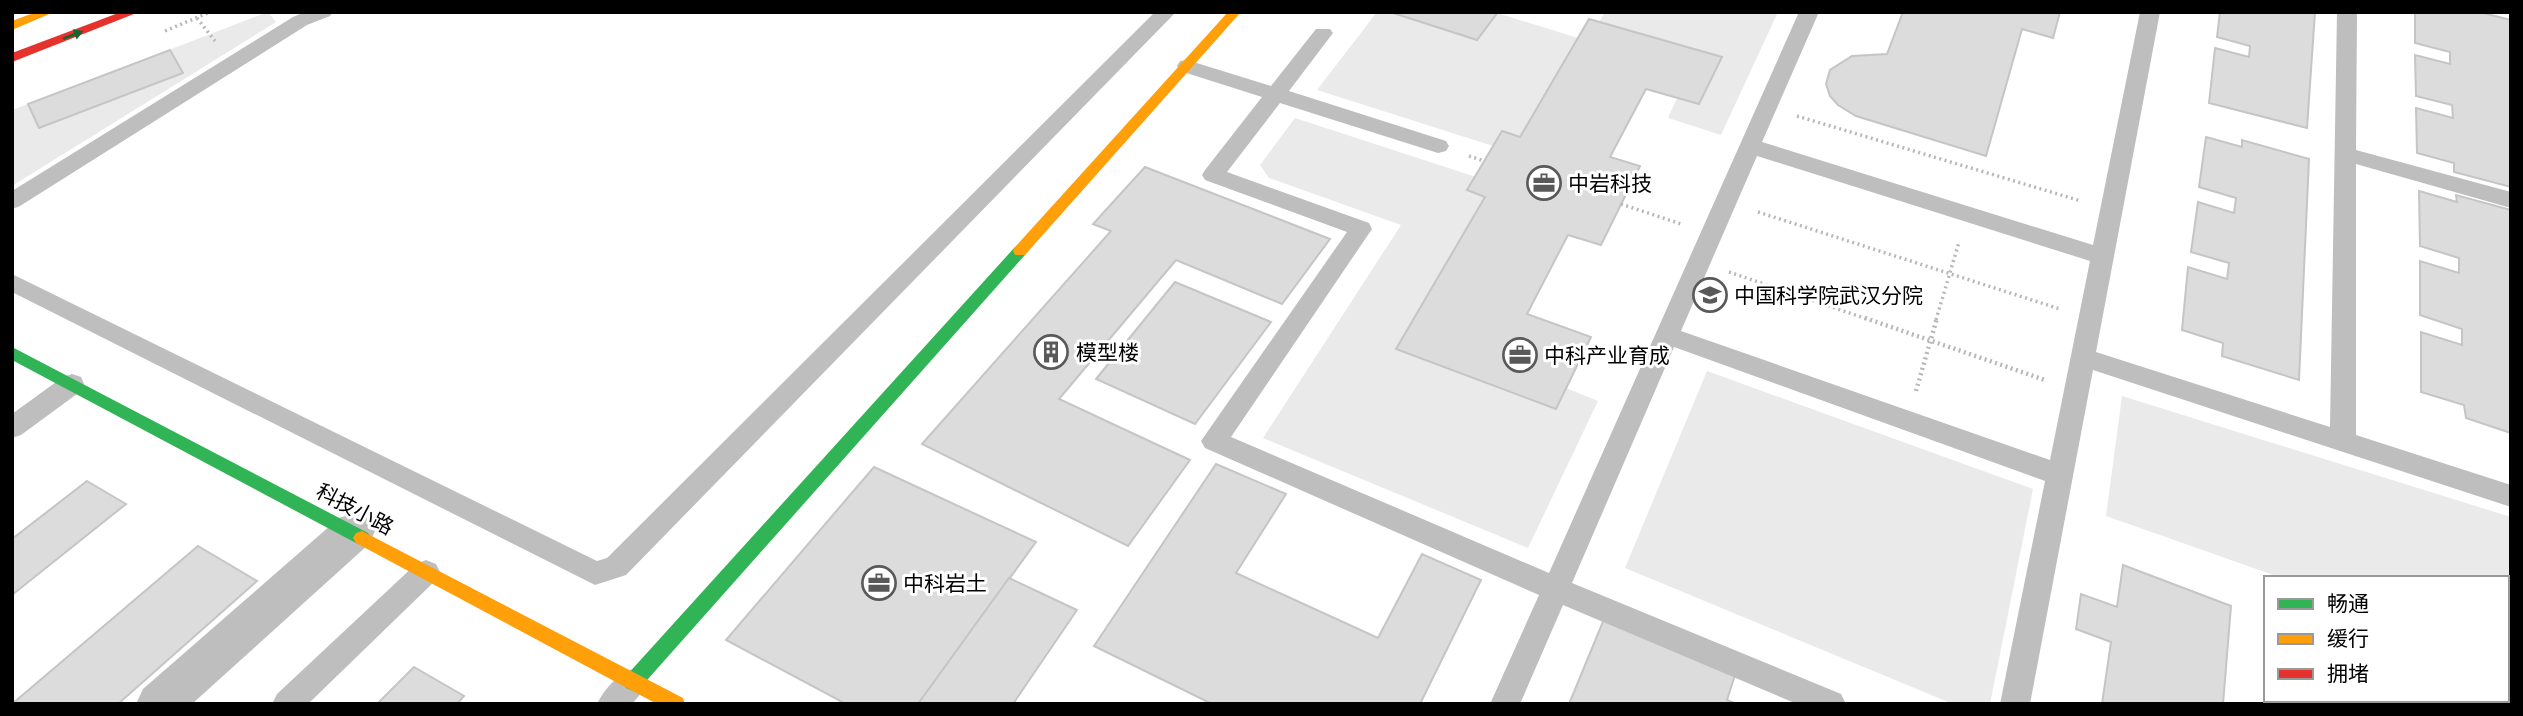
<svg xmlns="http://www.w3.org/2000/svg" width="2523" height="716" viewBox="0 0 2523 716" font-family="'Work Sans','Noto Sans SC',sans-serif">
	<rect width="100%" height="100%" fill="#fff"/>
	<g fill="#eaeaea">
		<polygon points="268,12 276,22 12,186 12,110"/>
		<polygon points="1377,12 1390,12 1477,40 1497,13 1578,38 1520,137 1503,131 1493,146 1317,90"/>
		<polygon points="1605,12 1778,12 1721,135 1668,118 1677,98 1699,104 1721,58 1599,22"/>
		<polygon points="1295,118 1476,177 1467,190 1485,197 1396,349 1556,409 1566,388 1598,401 1528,548 1263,438 1401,225 1269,178 1260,165"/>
		<polygon points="1707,371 2033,489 1990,704 1953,704 1625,568"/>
		<polygon points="2122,396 2511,517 2511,704 2299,704 2299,700 2507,700 2507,578 2282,578 2106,516"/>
	</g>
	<g fill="#dcdcdc" stroke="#c5c5c5" stroke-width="2">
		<polygon points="1390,12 1498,12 1477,40"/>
		<polygon points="1903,12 2060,12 2053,38 2022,29 1986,156 1856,116 1838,105 1830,96 1826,84 1830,70 1852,56 1887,54"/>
		<polygon points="2220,12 2315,12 2307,128 2209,103 2215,48 2249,57 2250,46 2217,37"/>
		<polygon points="2415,12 2479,12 2511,20 2511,187 2454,172 2454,163 2417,153 2416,108 2453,118 2452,105 2416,96 2415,55 2450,64 2450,52 2415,43"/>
		<polygon points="1589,19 1722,57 1699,104 1646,89 1610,157 1640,166 1601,245 1568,235 1527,314 1591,337 1556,409 1396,349 1485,197 1467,190 1502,131 1520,137"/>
		<polygon points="170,50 183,73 39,128 28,104"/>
		<polygon points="2206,137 2242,147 2242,140 2309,159 2299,380 2222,356 2223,343 2182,330 2188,267 2227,279 2229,263 2191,252 2198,202 2234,213 2236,198 2199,187"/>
		<polygon points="1145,167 1330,239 1282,304 1176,260 1059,399 1190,460 1128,546 922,444 1111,231 1093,224"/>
		<polygon points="2419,191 2457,202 2456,195 2511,210 2511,433 2466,418 2464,405 2421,392 2421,332 2462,345 2462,329 2420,315 2420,261 2459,273 2459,258 2420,246"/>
		<polygon points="1175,282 1271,322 1195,424 1096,379"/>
		<polygon points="1216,464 1286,494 1236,573 1378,638 1422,554 1481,580 1420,704 1212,704 1094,646"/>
		<polygon points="874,467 1036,542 918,704 846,704 726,640"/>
		<polygon points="87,481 126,504 12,595 12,539"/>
		<polygon points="198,546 257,581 118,704 12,704"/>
		<polygon points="2123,565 2231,606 2223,704 2102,704 2111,642 2076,629 2081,594 2117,607"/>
		<polygon points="1009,578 1077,610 1013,704 918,704"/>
		<polygon points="1604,619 1735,675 1727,700 1736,704 1569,704"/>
		<polygon points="414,667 464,696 457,704 377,704"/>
	</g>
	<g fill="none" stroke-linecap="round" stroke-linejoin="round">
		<g stroke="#b8b8b8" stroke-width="3.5" stroke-dasharray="2 3.5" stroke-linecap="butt">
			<polyline points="197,18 215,41"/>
			<polyline points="165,31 210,12"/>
			<polyline points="1797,116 2081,201"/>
			<polyline points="1469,156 1484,161"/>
			<polyline points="1621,204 1681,224"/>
			<polyline points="1758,212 2060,309"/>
			<polyline points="1729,272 1870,320"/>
			<polyline points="1936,320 1959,242"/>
		</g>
		<g stroke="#b8b8b8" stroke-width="4.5" stroke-dasharray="2 3.5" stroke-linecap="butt">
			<polyline points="1865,318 2045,380"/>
			<polyline points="1916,391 1937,318"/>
		</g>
		<g fill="#bebebe" fill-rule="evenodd">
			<polygon points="305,12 333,12 330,16 307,25 20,206 12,209 12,191 293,17"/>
			<polygon points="1155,12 1176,12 626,575 595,585 12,292 12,274 597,561 607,558"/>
			<path d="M 1799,12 L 1819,12 L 1762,142 L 2093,245 L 2140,12 L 2160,12 L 2096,352 L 2330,427 L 2337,12 L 2357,12 L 2356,150 L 2511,192 L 2511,208 L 2356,164 L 2356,435 L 2511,485 L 2511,507 L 2093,370 L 2030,704 L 2000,704 L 2045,481 L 1674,347 L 1572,583 L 1841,694 L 1846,704 L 1797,704 L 1563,605 L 1520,704 L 1490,704 L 1539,595 L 1205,448 L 1201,441 L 1347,232 L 1205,180 L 1202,175 L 1205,170 L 1262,97 L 1180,71 L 1177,66 L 1180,61 L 1187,60 L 1271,86 L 1316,29 L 1330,29 L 1333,33 L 1289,91 L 1446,141 L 1449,146 L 1446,151 L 1438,153 L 1280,103 L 1227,172 L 1369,223 L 1372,229 L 1231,437 L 1549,573 ZM 1757,156 L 2090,261 L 2050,460 L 1681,331 Z"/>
			<polygon points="72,374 81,377 84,384 81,391 21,435 12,438 12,414 63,377"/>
			<polygon points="426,560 436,564 440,572 436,580 308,704 272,704 277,694 416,564"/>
			<path d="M 633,669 L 643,673 L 648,682 L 643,691 L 632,704 L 597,704 C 604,689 618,674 633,669 Z"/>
		</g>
		<polygon fill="#bebebe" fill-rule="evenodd" points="354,513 369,518 375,531 369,544 192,704 136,704 143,689 339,518"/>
		<g fill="#30b455" fill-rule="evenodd">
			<polygon points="1020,246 1025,247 1027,251 1025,255 640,688 633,691 626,688 624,682 626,676 1015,247"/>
			<polygon points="12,347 368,533 371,538 368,543 362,545 356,543 12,360"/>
		</g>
		<g fill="#ff9f0a" fill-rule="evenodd">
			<polygon points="36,12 54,12 12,30 12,21"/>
			<polygon points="1228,12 1241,12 1025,255 1015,255 1013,251 1015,247"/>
			<polygon points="362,531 683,698 685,704 657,704 356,543 353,538 356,533"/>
		</g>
		<polygon fill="#e5322d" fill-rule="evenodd" points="121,12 139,12 12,62 12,53"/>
	</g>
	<defs><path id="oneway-solid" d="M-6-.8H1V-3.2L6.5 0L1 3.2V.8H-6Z" transform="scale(1.75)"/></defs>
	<use fill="#1a632f" href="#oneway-solid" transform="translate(73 35) rotate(-21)"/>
	<defs>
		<g id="office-ring" transform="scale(1.75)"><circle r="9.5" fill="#fff" stroke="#595959" stroke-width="1.5"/><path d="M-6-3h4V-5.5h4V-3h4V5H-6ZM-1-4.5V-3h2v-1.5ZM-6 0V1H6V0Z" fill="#595959"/></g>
		<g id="university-ring" transform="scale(1.75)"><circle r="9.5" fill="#fff" stroke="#595959" stroke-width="1.5"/><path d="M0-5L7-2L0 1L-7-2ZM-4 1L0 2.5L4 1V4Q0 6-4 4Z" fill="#595959"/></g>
		<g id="building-ring" transform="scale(1.75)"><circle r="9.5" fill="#fff" stroke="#595959" stroke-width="1.5"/><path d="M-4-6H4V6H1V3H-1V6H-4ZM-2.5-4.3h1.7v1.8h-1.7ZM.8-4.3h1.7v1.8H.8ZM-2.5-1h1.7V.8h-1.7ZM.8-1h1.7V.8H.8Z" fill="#595959"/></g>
	</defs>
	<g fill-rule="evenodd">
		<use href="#office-ring" x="1544" y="183"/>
		<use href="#university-ring" x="1710" y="295"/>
		<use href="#building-ring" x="1051" y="352"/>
		<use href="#office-ring" x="1520" y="355"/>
		<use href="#office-ring" x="879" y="583"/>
	</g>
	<g text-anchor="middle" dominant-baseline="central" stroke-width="6" stroke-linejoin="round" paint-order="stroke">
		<g font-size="21" fill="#000" stroke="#fff" text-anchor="start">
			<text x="1568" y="183">中岩科技</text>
			<text x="1734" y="295">中国科学院武汉分院</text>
			<text x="1076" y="352">模型楼</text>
			<text x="1544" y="355">中科产业育成</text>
			<text x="903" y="583">中科岩土</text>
		</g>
		<g font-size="21" fill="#000" stroke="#fff">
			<text transform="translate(355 509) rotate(28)">科技小路</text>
		</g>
	</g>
	<rect width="2523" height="716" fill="none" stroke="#000000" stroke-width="28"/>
	<rect x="2264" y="576" width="245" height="126" fill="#ffffff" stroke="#999999" stroke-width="2"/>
	<rect x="2278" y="599" width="35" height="10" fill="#30b455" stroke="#999999" stroke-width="2"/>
	<text x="2327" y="611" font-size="21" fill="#000000">畅通</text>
	<rect x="2278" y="634" width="35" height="10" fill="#ff9f0a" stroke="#999999" stroke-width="2"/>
	<text x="2327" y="646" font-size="21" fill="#000000">缓行</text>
	<rect x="2278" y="669" width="35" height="10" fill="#e5322d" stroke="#999999" stroke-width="2"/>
	<text x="2327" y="681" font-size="21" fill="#000000">拥堵</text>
</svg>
